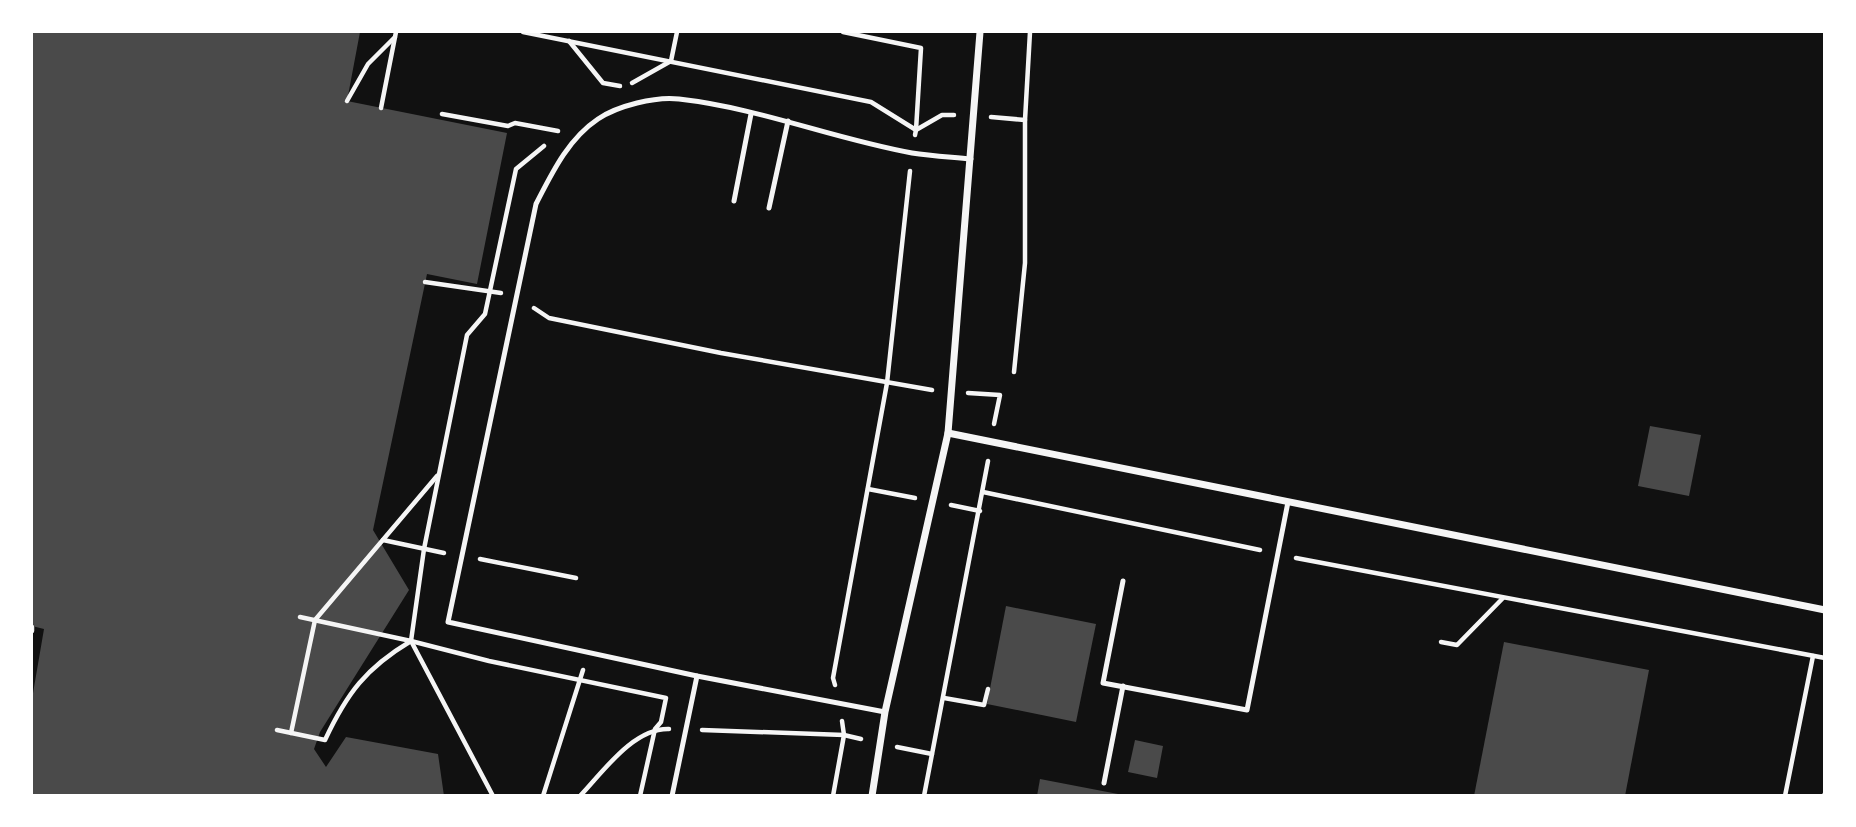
<svg xmlns="http://www.w3.org/2000/svg" width="1856" height="827" viewBox="0 0 1856 827" font-family="Raleway,sans-serif">
	<rect width="100%" height="100%" fill="#111"/>
	<g fill="#4a4a4a">
		<polygon points="32,32 360,32 347,101 507,133 477,284 427,274 373,530 409,590 320,732 314,749 326,767 346,737 438,754 444,796 32,796 32,699 44,629 32,626"/>
		<polygon points="1650,426 1701,435 1689,496 1638,486"/>
		<polygon points="1006,606 1096,624 1076,722 987,704"/>
		<polygon points="1504,642 1649,670 1625,796 1474,796"/>
		<polygon points="1135,740 1163,746 1157,778 1128,772"/>
		<polygon points="1040,779 1118,794 1118,796 1037,796"/>
	</g>
	<g fill="none" stroke-linecap="round" stroke-linejoin="round">
		<g stroke="#f5f5f5" stroke-width="4.5">
			<polyline points="523,32 871,102 916,130 921,48 843,32"/>
			<polyline points="569,41 603,83 620,86"/>
			<polyline points="632,83 671,61 677,32"/>
			<polyline points="347,101 368,64 395,37 396,32"/>
			<polyline points="381,108 395,37"/>
			<polyline points="442,114 508,126 515,123 558,131"/>
			<polyline points="991,117 1025,120"/>
			<polyline points="915,135 916,130 942,115 954,115"/>
			<polyline points="425,282 501,293"/>
			<polyline points="534,308 549,318 721,353 932,390"/>
			<polyline points="1014,372 1025,263 1025,120 1030,32"/>
			<polyline points="968,393 1000,395 994,424"/>
			<polyline points="868,489 915,498"/>
			<polyline points="983,492 1260,550"/>
			<polyline points="951,505 980,511"/>
			<polyline points="383,540 444,553"/>
			<polyline points="1296,558 1825,658"/>
			<polyline points="480,559 576,578"/>
			<polyline points="300,617 411,641 493,796"/>
			<polyline points="32,631 32,627"/>
			<polyline points="411,641 489,661 666,698 661,722 655,729 640,796"/>
			<polyline points="1441,642 1457,645 1503,598"/>
			<polyline points="835,685 833,678 887,383 910,171"/>
			<polyline points="944,698 984,705 988,689"/>
			<path d="M 277,730 L 325,740 C 347,693 366,668 411,641 L 424,549 L 467,335 L 485,314 L 516,169 L 544,146"/>
			<polyline points="702,730 844,735 861,739"/>
			<polyline points="291,733 315,620 437,476"/>
			<polyline points="897,747 932,754"/>
			<polyline points="543,796 583,670"/>
			<path d="M 580,796 C 603,772 633,728 669,729"/>
			<polyline points="833,796 844,735 842,721"/>
			<polyline points="924,796 988,461"/>
			<polyline points="1785,796 1813,656"/>
		</g>
		<g stroke="#f5f5f5" stroke-width="5">
			<polyline points="734,201 751,114"/>
			<polyline points="769,208 788,121"/>
			<polyline points="1123,581 1103,683 1247,710 1288,502"/>
			<path d="M 885,712 L 697,676 L 448,622 L 536,204 C 552,173 568,139 598,119 C 617,106 656,96 679,99 C 759,108 834,139 912,153 C 931,156 951,157 971,159"/>
			<polyline points="1104,783 1123,686"/>
			<polyline points="672,796 697,676"/>
			<polyline points="1824,796 1825,794"/>
		</g>
		<g stroke="#f5f5f5" stroke-width="7">
			<polyline points="948,433 1825,610"/>
			<polyline points="872,796 885,712 948,433 980,32"/>
		</g>
	</g>
	<rect width="1856" height="827" fill="none" stroke="#ffffff" stroke-width="66"/>
</svg>
